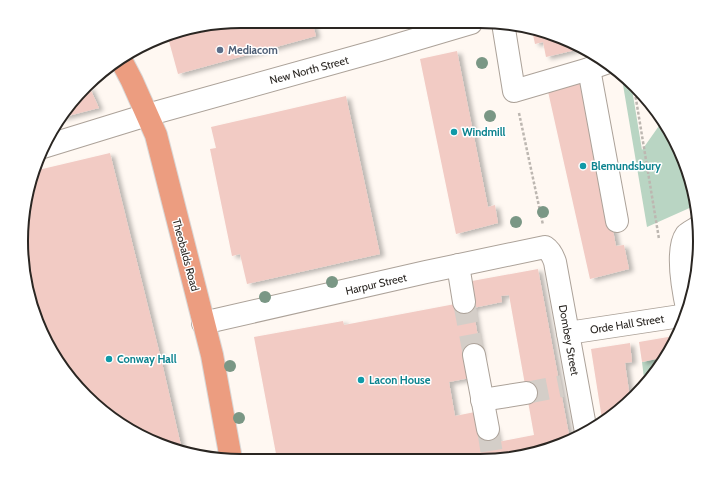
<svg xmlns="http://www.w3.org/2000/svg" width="721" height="482" viewBox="0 0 721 482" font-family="Cabin,sans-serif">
	<defs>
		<filter id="shadow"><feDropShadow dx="4.5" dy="2.5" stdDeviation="2" flood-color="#0004"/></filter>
	</defs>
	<rect width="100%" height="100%" fill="#fff8f2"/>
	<g fill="#b9d5c3">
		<polygon points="621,73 631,83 642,150 661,123 677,144 694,206 647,227"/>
		<polygon points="661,358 645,386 642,362"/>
	</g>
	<g fill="#f2cbc4" fill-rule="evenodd" filter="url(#shadow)">
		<polygon points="241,21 312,22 316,36 178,74 167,34"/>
		<polygon points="532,30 577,44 584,48 546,57 543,42 535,44"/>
		<polygon points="457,51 488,207 495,205 498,223 456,234 420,59"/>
		<polygon points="584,78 616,246 624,245 629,269 590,279 547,87"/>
		<polygon points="89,86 99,108 60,118 67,107"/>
		<polygon points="346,96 380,254 247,284 240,254 232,256 210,149 216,148 211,127"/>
		<polygon points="110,153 163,367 182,450 144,438 96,406 51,351 28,298 21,227 34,171"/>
		<path d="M 538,269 L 570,440 L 494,461 L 277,459 L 254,337 L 343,321 L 344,325 L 471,301 L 468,285 L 472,281 ZM 509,295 L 534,435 L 498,442 L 495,428 L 475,412 L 455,416 L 449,382 L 470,378 L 481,354 L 473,308 L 502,302 L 501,296 Z"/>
		<polygon points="674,336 661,358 642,362 639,342"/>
		<polygon points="630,343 632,362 625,363 630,398 602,419 591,349"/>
	</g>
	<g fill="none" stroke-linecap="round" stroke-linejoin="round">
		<g stroke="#d4cec8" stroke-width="22" stroke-dasharray="22 11" stroke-linecap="butt">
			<polyline points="464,302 474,355"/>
			<polyline points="526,393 562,386"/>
			<polyline points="488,429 493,461"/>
		</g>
		<g stroke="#aca299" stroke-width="24">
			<g id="minor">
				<polyline points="503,23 514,91 589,69 606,63"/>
				<polyline points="589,69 617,221"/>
				<polyline points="43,147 147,115 380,50 471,23"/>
				<polyline points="458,265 464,302"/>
				<path d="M 688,313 C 684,295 675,250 686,235 C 689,232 696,229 699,226"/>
				<path d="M 203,323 L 426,272 L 545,247 C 551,251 553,256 555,262 L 586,432"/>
				<polyline points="568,333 687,315"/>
				<polyline points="474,355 488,429"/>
				<polyline points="482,400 526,393"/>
			</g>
		</g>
		<g stroke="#d9d8d7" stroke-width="24">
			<polyline id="major" points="120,58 132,81 156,135 212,355 231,459"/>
		</g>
		<g stroke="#bdb7b1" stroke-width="2.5" stroke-dasharray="3 2" stroke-linecap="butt">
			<polyline points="634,87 659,239"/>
			<polyline points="519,113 543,225"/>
		</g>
		<use href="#minor" stroke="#fff" stroke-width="22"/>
		<use href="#major" stroke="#ec9d80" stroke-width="22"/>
	</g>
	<g fill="#7a9785">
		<circle cx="482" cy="63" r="6"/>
		<circle cx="490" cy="116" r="6"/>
		<circle cx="543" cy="212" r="6"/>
		<circle cx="516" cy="222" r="6"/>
		<circle cx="332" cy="282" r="6"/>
		<circle cx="265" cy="297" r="6"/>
		<circle cx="230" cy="366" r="6"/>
		<circle cx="239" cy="418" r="6"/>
	</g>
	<circle fill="#5c6f8a" stroke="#fff" stroke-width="1.5" cx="220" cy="50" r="4"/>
	<g fill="#0f9aa8" stroke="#fff" stroke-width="1.5">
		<circle cx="454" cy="132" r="4"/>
		<circle cx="583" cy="166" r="4"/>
		<circle cx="109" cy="359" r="4"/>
		<circle cx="361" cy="380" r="4"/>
	</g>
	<g text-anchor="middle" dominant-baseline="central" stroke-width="3" stroke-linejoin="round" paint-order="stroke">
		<g font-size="11" font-weight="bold" fill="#4e5e75" stroke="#fff" text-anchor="start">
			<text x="228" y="50">Mediacom</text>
		</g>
		<g font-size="11" fill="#2a2622" stroke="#fff">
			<text transform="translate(309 70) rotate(-15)">New North Street</text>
			<text transform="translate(186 255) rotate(75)">Theobalds Road</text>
			<text transform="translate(376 284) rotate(-13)">Harpur Street</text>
			<text transform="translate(627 324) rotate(-9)">Orde Hall Street</text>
			<text transform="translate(569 340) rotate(80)">Dombey Street</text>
		</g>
		<g font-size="11" font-weight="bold" fill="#0d838f" stroke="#fff" text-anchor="start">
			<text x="462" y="132">Windmill</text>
			<text x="591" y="166">Blemundsbury</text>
			<text x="117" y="359">Conway Hall</text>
			<text x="369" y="380">Lacon House</text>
		</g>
	</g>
	<path d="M0 0H721V482H0ZM241 28H480A213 213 0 0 1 693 241V241A213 213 0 0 1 480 454H241A213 213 0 0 1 28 241V241A213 213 0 0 1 241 28Z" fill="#fff" fill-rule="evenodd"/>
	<path fill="none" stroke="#2a2622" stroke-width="2" d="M241 28H480A213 213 0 0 1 693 241V241A213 213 0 0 1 480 454H241A213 213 0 0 1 28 241V241A213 213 0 0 1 241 28Z"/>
</svg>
